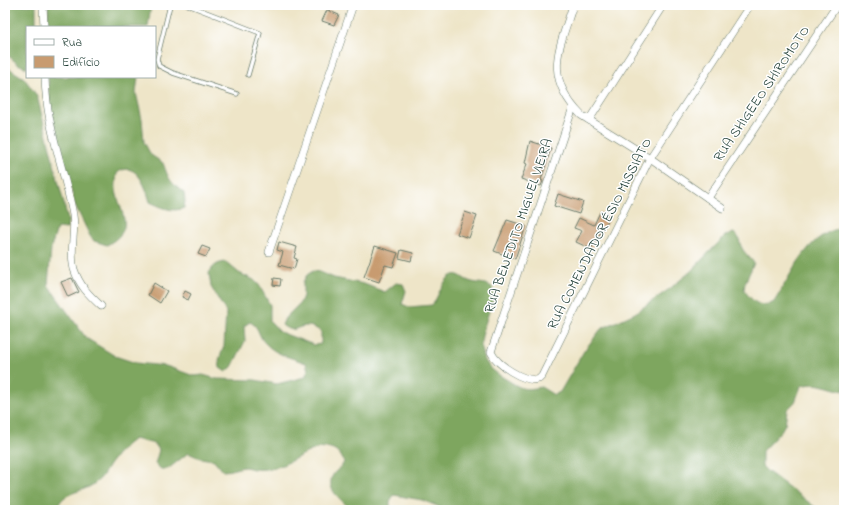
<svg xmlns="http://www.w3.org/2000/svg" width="849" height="515" viewBox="0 0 849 515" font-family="'Indie Flower',sans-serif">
	<rect width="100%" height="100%" fill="#fff"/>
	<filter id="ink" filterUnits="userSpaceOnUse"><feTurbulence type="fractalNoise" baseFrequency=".025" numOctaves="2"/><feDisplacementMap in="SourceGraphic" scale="8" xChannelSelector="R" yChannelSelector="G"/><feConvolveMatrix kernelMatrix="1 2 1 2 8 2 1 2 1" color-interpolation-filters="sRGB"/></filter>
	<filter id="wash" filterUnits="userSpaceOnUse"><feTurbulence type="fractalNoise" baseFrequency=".012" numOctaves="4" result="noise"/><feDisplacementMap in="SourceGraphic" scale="16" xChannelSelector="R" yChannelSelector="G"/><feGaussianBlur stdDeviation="0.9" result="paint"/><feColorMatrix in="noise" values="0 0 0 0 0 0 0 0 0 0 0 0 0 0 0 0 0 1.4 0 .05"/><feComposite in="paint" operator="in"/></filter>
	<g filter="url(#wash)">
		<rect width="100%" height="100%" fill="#eee5c8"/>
		<g fill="#7ea65e" stroke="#4e7249">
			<polygon points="5,5 36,5 36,27 27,27 27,68 18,64 5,53"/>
			<polygon points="48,5 151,5 148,27 48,27"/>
			<path d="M 5,66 L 24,78 L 37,96 L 68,220 L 67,229 L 57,228 L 51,248 L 48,285 L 86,338 L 115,356 L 136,363 L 166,366 L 194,376 L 203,375 L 217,379 L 255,380 L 277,384 L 305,377 L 308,370 L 306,363 C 293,358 276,355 266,344 C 258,337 260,327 250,322 L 244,326 L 245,341 L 232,367 L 226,372 L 220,368 L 219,360 L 224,346 L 226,312 L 211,287 L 209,273 C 214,265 217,263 226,262 L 239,273 L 254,280 L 259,285 L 270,305 L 270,321 L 280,332 L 314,345 L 321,344 L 321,331 C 317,329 313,327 309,326 C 297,325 294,335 282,325 L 285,318 L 300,303 L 303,296 L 303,282 L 307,275 L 313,271 L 320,272 L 334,278 L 364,284 L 385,292 L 396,283 L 403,284 L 406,291 L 402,304 L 409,307 L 432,305 C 439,297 445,271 458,275 C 462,276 465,280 469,281 C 477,284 484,282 492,287 L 494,294 C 486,329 465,355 504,378 C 521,388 521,391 541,387 L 554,395 L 560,392 L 584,351 L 601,329 L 635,313 L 668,290 L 690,272 L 726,235 L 734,233 L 739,238 C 740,250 747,254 754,263 L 745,283 L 744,290 C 752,301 761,310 774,302 C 791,276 808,231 844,228 L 844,391 C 829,388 817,381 801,386 L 795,402 L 787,410 L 785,424 L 781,431 L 762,451 L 762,466 L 767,471 L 819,510 L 447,510 L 422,500 L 394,495 L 390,501 L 390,510 L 350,510 C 344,500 326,492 332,477 C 335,470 341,469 344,462 C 331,429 296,462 277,467 C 270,469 260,470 253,469 C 250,468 246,467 244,467 C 236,468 231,471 223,471 L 214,460 L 200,458 L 188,453 L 168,469 L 161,469 L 155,464 L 159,450 L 155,444 L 134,439 C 125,446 118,452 112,461 C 106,468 104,477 95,483 C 82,494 61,490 57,510 L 5,510 Z"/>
			<path d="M 48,77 L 138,77 L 136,93 L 142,119 L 144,142 L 151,155 L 163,163 C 169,180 170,182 184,193 L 185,201 L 184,208 C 172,213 161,207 150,202 C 146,187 136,159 117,173 C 116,180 115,188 117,195 C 123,218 134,230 107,245 L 94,241 L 90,236 L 75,205 L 50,107 Z"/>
		</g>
		<g id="blocks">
			<g fill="#c89b70">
				<polygon points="327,10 339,15 334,25 322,21"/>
				<polygon points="530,141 551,148 541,180 543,181 541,186 521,179 527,164 525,163"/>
				<polygon points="558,194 583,202 579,214 554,206"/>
				<polygon points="465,212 477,216 469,238 457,234"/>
				<polygon points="600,212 610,217 591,249 576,242 582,231 574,228 579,218 594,225"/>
				<polygon points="507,220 526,226 515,259 494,251"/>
				<polygon points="279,242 297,247 294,258 297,259 294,269 279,265 283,252 277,250"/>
				<polygon points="202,246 210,249 206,257 198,254"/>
				<polygon points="375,246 398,253 393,267 385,265 379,282 364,277"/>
				<polygon points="401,250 413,253 411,261 399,258"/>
				<polygon points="72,278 79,292 68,297 61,282"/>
				<polygon points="274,278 281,279 280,286 273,285"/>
				<polygon points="154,283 167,291 160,303 148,295"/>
				<polygon points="185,291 191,294 188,300 182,297"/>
			</g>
		</g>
	</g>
	<g filter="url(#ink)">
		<use href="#blocks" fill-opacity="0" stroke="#677868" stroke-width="1"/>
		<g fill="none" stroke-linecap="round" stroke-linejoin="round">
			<g stroke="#677868" stroke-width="5">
				<g id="service">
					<polyline points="170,5 157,59 159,66 173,73 237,94"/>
					<polyline points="188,5 260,33 248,75"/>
				</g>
			</g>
			<g stroke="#677868" stroke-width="8">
				<g id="minor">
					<polyline points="43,5 44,27"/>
					<path d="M 573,5 C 559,50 543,76 581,115 L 650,158 L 722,208"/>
					<path d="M 45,77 C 46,126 64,168 73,215 C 76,233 69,251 74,269 C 79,285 89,295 101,306"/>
					<path d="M 573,107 L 491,352 C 497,365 525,383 539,379 L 542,376 L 650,158 L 750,5"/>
					<polyline points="589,120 663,5"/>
					<polyline points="708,198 837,5"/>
					<polyline points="269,252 353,5"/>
				</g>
			</g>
			<use href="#service" stroke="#fff" stroke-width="3.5"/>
			<use href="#minor" stroke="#fff" stroke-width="7"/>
		</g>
	</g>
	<g text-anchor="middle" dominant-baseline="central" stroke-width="3" stroke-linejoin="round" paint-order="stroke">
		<g font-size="14" fill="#1f3d34" stroke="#fff">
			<text transform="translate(762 94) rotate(-56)">RUA SHIGEEO SHIROMOTO</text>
			<text transform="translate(519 226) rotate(-71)">RUA BENEDITO MIGUEL VIEIRA</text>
			<text transform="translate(600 234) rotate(-63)">RUA COMENDADOR ÉSIO MISSIATO</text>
		</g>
	</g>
	<rect width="849" height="515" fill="none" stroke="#fff" stroke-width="20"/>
	<rect x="26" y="26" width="130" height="52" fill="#ffffff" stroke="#a5b1ae"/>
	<rect x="34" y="39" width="20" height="6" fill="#ffffff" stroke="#a5b1ae"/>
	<text x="62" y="46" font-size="12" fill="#1f3d34">Rua</text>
	<rect x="34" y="56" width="20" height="12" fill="#c89b70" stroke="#a5b1ae"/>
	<text x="62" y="66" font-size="12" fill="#1f3d34">Edifício</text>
</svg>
